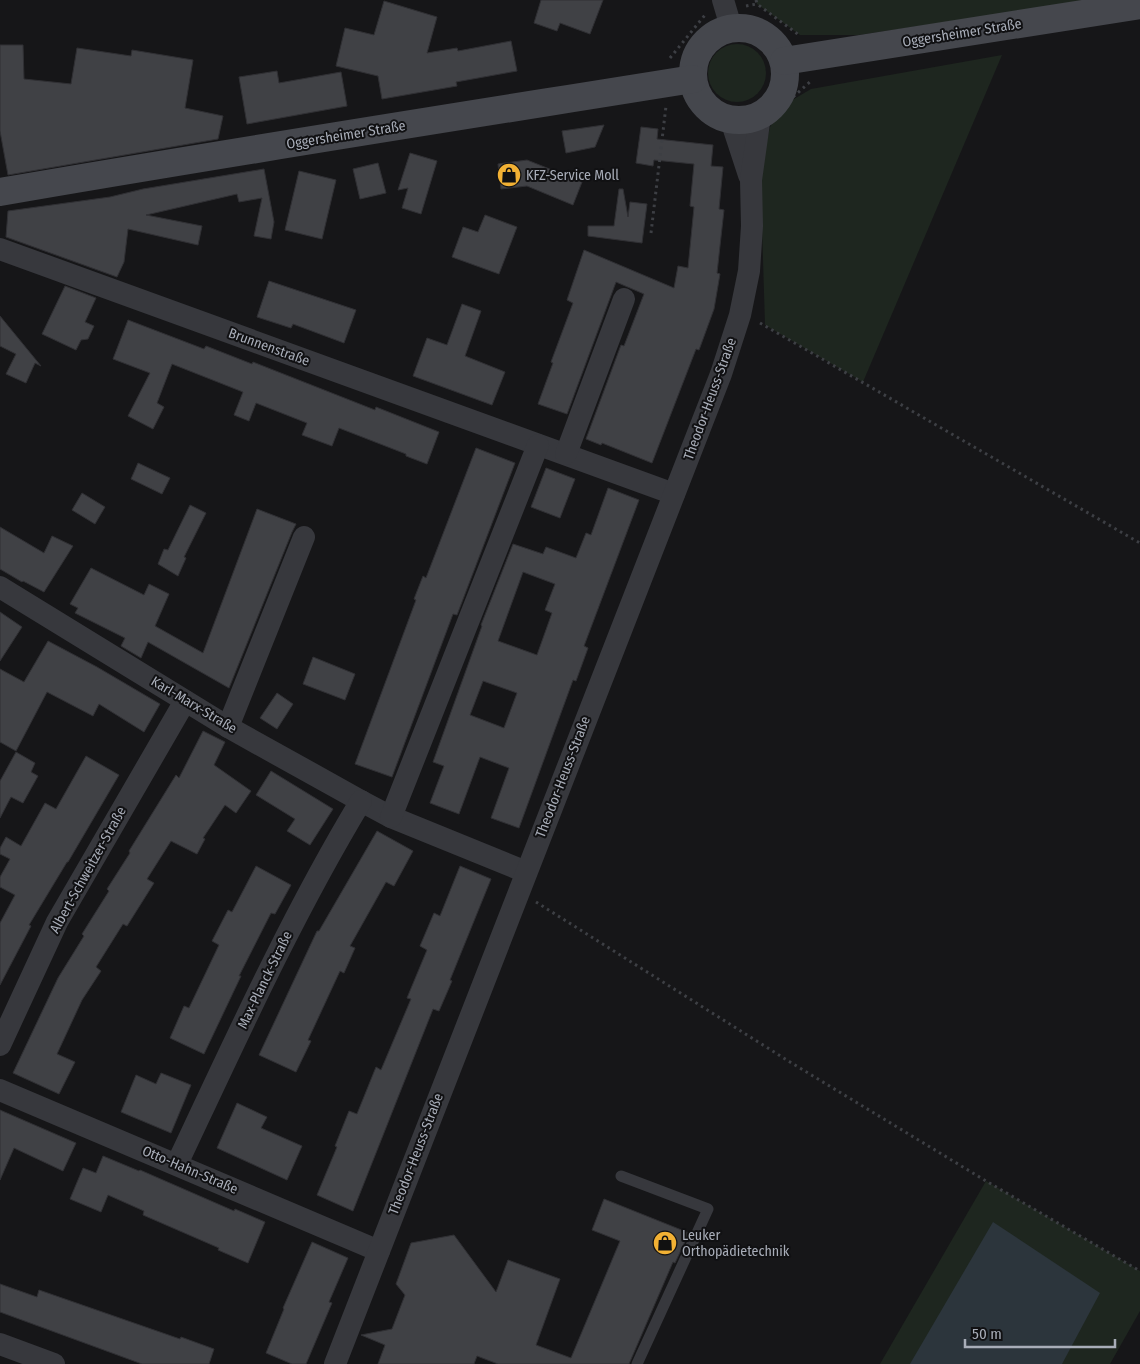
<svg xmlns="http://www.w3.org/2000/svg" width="1140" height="1364" viewBox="0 0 1140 1364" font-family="'Fira Sans Condensed',sans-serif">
	<rect width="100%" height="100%" fill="#161618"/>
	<g fill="#1e261f">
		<polygon points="756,0 1094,0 859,35 800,35 757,4"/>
		<circle cx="737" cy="73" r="29"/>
		<polygon points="1002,55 863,382 765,325 762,227 762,164 770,127 784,105 811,89"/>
		<polygon points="986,1181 1140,1271 1140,1311 1110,1364 880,1364"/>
	</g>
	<polygon fill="#2c353c" points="993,1222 1100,1293 1062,1364 910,1364"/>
	<g fill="#404145" stroke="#303034" fill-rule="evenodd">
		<polygon points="541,0 603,0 590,34 560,23 557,31 534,23"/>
		<polygon points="384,1 437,17 427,53 457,48 458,51 511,41 517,71 456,82 457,86 382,99 378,76 336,66 345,28 374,35"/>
		<polygon points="0,45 23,45 24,79 71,84 77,48 131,56 132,50 193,60 185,108 223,116 218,139 8,175 0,131"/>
		<polygon points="277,71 279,83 341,72 347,106 247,124 239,77"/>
		<polygon points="604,125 595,147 566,153 562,131"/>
		<polygon points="641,127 658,129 657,139 713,145 711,166 723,167 719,209 724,210 717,273 720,274 714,309 699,350 696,349 652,463 602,443 601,445 586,439 621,345 624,346 644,294 616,282 567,414 538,404 553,363 551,362 573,303 567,300 584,250 674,288 678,266 688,268 694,207 690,206 694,164 654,160 653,166 636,163"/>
		<polygon points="410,153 437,161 421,214 402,208 408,188 398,190"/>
		<polygon points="527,160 582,182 573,205 527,186 501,189 498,164"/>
		<polygon points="378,163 386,193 360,199 353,169"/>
		<polygon points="264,169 274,222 271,239 254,236 262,198 239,202 237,194 146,215 202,226 198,245 128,229 124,262 117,277 6,237 8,211 110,197 143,189"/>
		<polygon points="299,171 336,180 322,239 285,230"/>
		<polygon points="619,189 623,189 628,217 630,202 647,204 642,243 588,236 588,226 614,226"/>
		<polygon points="485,215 517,227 499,274 452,257 463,227 478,232"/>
		<polygon points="269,281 356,310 344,343 293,324 291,328 257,317"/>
		<polygon points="65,286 96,298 85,322 94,326 88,339 81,340 76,350 42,334"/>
		<polygon points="462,304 481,311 465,356 505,372 492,405 413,376 427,338 447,345"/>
		<polygon points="0,316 41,366 35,363 26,383 6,374 16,354 0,346"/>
		<polygon points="128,320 204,349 206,346 252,364 253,362 375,410 376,407 439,432 427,464 406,456 406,454 339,428 332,446 302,435 307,423 256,403 249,421 234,415 243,392 172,364 157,403 164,407 153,429 128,416 150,373 113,359"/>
		<polygon points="476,448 515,463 457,615 453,614 392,777 355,764 416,600 414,599 423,576 426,578"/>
		<polygon points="138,463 170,478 162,494 131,479"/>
		<polygon points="546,468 575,479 560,518 531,507"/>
		<path d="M 608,488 L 639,500 L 584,646 L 588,648 L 576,681 L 573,680 L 519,828 L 491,818 L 509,768 L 480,757 L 459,814 L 430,803 L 444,766 L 433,762 L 482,626 L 481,625 L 513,544 L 543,554 L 546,547 L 576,558 L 586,533 L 591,535 ZM 523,572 L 555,584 L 545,610 L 552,613 L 537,655 L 498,641 ZM 483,681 L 517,693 L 504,728 L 470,715 Z"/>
		<polygon points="82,493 105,507 95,524 72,510"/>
		<polygon points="190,505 206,513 184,557 186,558 178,576 158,564 164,549 168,550"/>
		<polygon points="257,509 296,524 292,532 229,688 148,642 141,658 121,646 125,638 75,613 78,608 70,604 91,568 144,595 149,584 169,594 155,626 203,653"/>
		<polygon points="0,527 44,553 52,536 73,546 44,592 23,581 22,582 0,569"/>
		<polygon points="0,612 22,627 0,661"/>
		<polygon points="48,641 97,667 160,704 144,732 99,704 93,716 47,692 16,751 0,742 0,669 24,682"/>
		<polygon points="313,657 355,674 345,700 303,684"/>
		<polygon points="277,693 293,704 277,729 260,718"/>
		<polygon points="203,731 225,742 214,765 251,791 236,813 225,805 203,838 205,839 197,854 171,841 147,879 154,883 127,926 123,924 96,967 101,971 82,1000 57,1054 75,1062 59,1094 13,1073 58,978 84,936 82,934 109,891 107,889 130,853 129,851 176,775 179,778"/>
		<polygon points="16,752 35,763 31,772 38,776 23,803 11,797 0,818 0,781"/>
		<polygon points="86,756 119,775 68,862 67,862 29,925 31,926 0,985 0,923 15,895 0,887 0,877 10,859 0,854 0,848 6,837 21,846 45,803 56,809"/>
		<polygon points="271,771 333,809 310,845 287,831 295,819 256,795"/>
		<polygon points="377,831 413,851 394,886 386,882 350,946 355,948 344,973 340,971 308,1040 311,1041 296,1072 259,1055 317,931 319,931"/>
		<polygon points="256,866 291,885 275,914 271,913 239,976 241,976 204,1054 170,1038 184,1006 189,1008 219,945 212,941 228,910 232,912"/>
		<polygon points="460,866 491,879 450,980 452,981 439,1011 433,1009 353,1211 317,1195 337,1147 335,1146 349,1111 357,1114 376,1067 381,1070 411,999 407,998 427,950 420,946 434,913 440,916"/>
		<polygon points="161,1073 191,1085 171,1133 121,1112 136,1075 156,1084"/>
		<polygon points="237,1103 267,1117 261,1128 302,1146 287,1180 217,1148"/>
		<polygon points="0,1110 76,1143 63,1171 14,1148 0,1180"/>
		<polygon points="103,1156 139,1171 140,1170 234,1211 235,1209 265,1222 248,1263 218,1250 219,1248 143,1215 144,1211 108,1195 101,1212 70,1199 83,1168 96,1173"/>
		<polygon points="604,1199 689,1233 675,1263 673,1262 629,1364 498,1364 477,1356 474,1364 378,1364 385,1345 361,1335 392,1329 405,1295 396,1284 411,1243 454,1235 496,1292 508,1260 560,1279 536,1345 571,1358 620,1241 592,1230"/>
		<polygon points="312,1242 348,1258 329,1302 332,1303 306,1364 292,1364 266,1353 284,1309 283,1308"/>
		<polygon points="0,1284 37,1297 39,1290 180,1339 181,1337 214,1349 209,1364 142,1364 0,1312"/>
	</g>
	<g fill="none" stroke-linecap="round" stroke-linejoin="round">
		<g stroke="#3d3f44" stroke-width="3" stroke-dasharray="2.5 4" stroke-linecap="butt">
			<polyline points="756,0 757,4 799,35"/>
			<polyline points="746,6 757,4"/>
			<polyline points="670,58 705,15"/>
			<polyline points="780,111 784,105 811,81"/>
			<polyline points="651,233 666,106"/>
			<polyline points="760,323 1140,543"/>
			<polyline points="536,902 790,1062 986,1181 1140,1271"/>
		</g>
		<polyline stroke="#37383d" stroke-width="11" points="621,1176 708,1209 637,1364"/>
		<g stroke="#37383d" stroke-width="22">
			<polyline points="723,0 731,27"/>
			<polyline points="731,120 749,175"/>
			<polyline points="0,249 674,494"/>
			<polyline points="566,454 624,299"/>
			<polyline points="0,587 228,727 361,801 391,817 526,872"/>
			<polyline points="228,727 304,537"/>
			<polyline points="391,817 538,445"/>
			<polyline points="0,1045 57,922 185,701"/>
			<polyline points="0,1090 379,1251"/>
			<path d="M 177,1164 C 235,1041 291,917 361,801"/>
			<polyline points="0,1344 54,1364"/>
			<polyline points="335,1364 721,374 740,315 749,271 752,226 751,180 760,116"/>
		</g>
		<g stroke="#45474d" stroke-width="28">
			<circle cx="739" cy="74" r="46"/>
			<polyline points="784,61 1140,5"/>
			<path d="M 0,192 C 230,152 462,116 693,79"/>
		</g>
	</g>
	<defs>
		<g id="shop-disc" transform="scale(1.25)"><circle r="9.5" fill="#f2b134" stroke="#111113"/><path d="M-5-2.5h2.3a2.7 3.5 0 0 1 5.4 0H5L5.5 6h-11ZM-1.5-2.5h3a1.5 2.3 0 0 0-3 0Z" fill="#111"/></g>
	</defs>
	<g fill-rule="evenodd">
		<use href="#shop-disc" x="509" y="175"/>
		<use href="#shop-disc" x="665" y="1243"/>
	</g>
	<g text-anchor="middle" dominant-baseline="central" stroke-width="4" stroke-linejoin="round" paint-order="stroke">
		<g font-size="14" fill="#a8adb8" stroke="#111113">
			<text transform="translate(962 33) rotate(-9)">Oggersheimer Straße</text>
			<text transform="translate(346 135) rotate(-9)">Oggersheimer Straße</text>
			<text transform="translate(269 347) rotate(20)">Brunnenstraße</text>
			<text transform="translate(710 399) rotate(-70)">Theodor-Heuss-Straße</text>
			<text transform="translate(194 705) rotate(31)">Karl-Marx-Straße</text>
			<text transform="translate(563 777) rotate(-69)">Theodor-Heuss-Straße</text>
			<text transform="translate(88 870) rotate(-61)">Albert-Schweitzer-Straße</text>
			<text transform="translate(265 980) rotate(-64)">Max-Planck-Straße</text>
			<text transform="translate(416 1154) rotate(-69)">Theodor-Heuss-Straße</text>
			<text transform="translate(190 1170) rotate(23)">Otto-Hahn-Straße</text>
		</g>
		<g font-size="14" fill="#a8adb8" stroke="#111113" text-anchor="start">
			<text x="526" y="175">KFZ-Service Moll</text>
			<text x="682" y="1235">Leuker<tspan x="682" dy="16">Orthopädietechnik</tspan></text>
		</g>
	</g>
	<path d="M965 1339v8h150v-8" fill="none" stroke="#a8adb8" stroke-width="2.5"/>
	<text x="972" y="1339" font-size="15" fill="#a8adb8" stroke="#111113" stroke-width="4" paint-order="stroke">50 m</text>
</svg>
